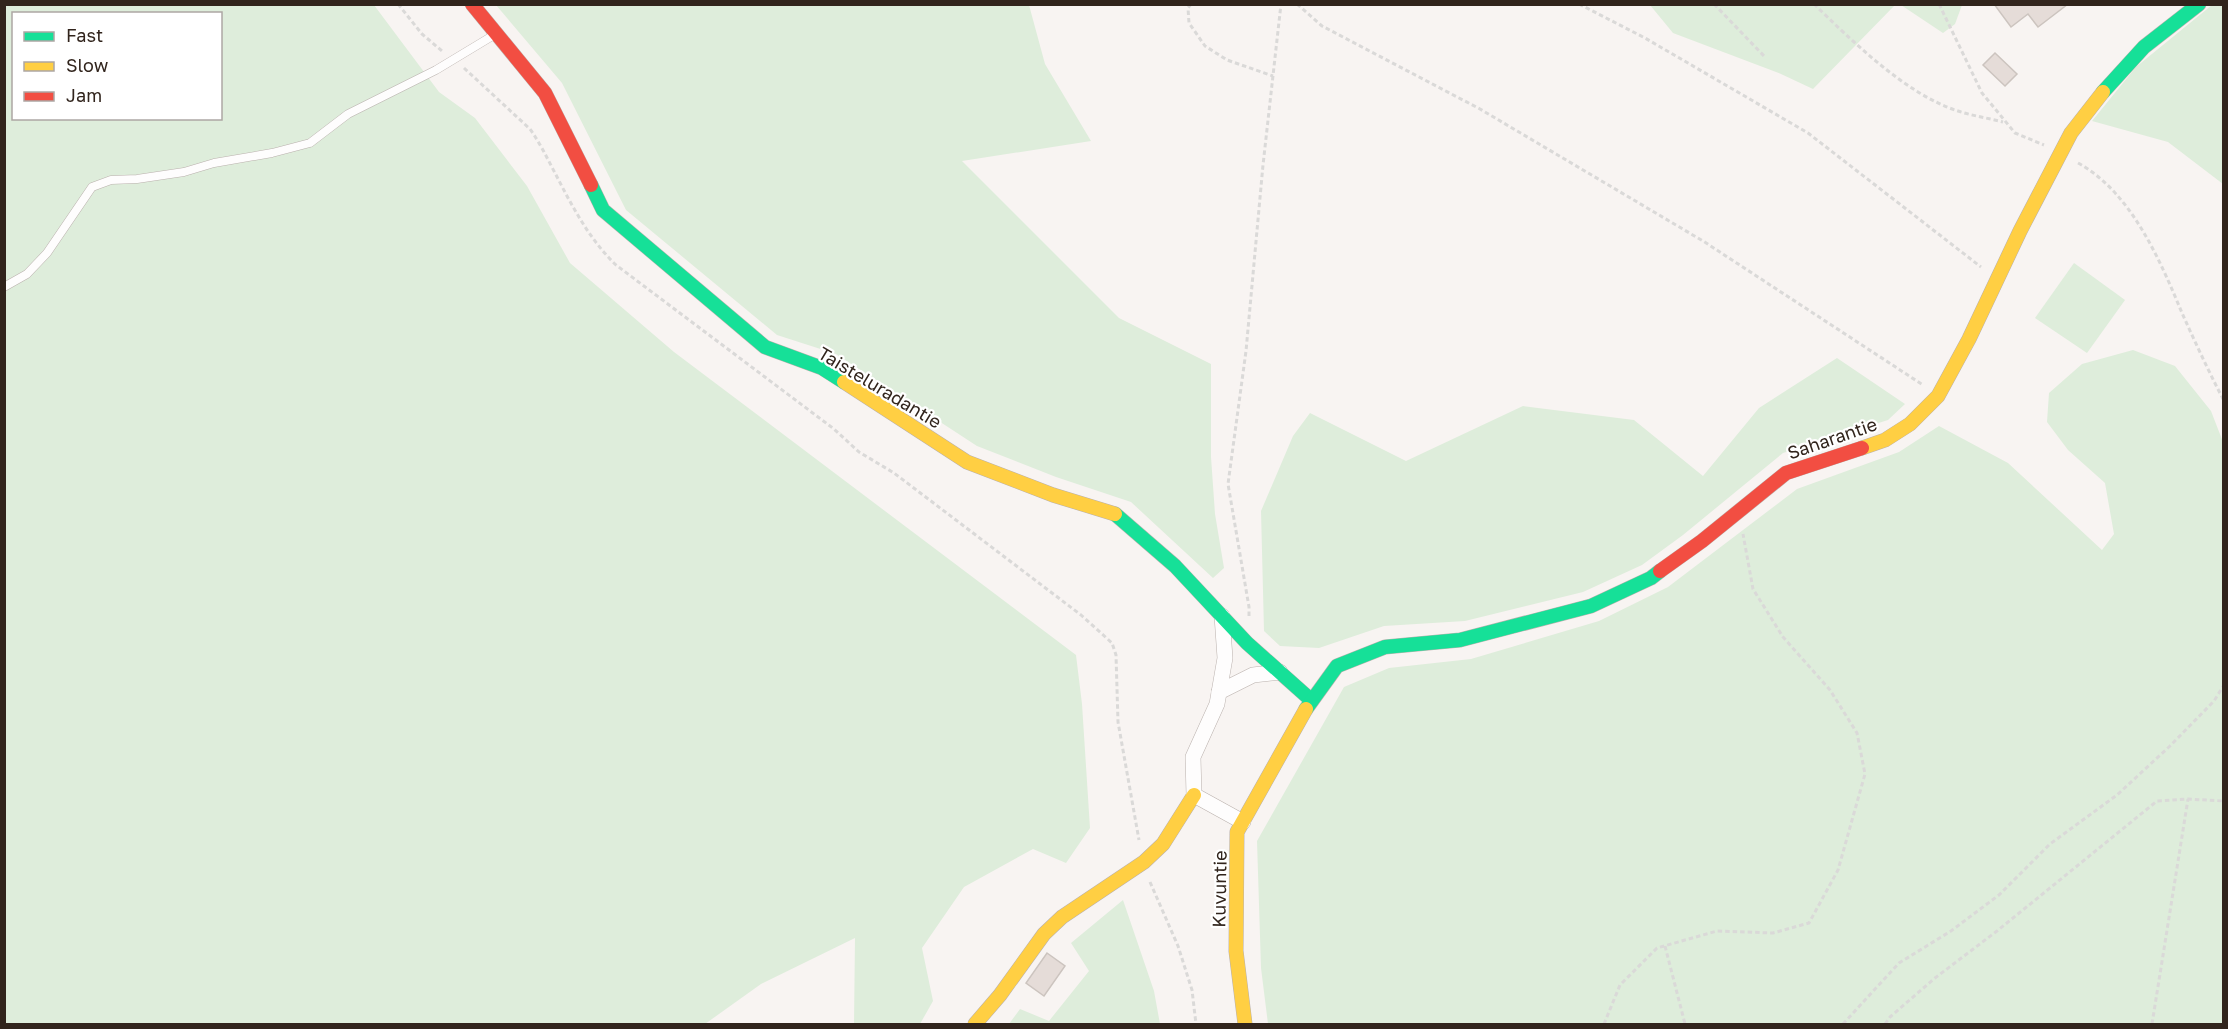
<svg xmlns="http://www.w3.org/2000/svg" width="2228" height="1029" viewBox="0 0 2228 1029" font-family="'Golos Text',sans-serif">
	<rect width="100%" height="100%" fill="#f8f4f2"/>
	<g fill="#deeddb" fill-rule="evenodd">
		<path d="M 5,5 L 374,5 L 439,92 L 475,118 L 527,186 L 570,263 L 674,352 L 1076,655 L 1082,704 L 1090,828 L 1066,863 L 1033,849 L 964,887 L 922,948 L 933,1001 L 920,1024 L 854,1024 L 855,938 L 761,984 L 705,1024 L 5,1024 ZM 14,14 L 220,14 L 220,118 L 14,118 Z"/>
		<polygon points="496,5 1029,5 1045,64 1091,141 962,161 1119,318 1211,364 1211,457 1215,514 1224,568 1213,578 1131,502 1056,477 977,446 836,354 777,335 626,210 562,83"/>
		<polygon points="1650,5 1895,5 1813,89 1781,74 1673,33"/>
		<polygon points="1901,5 1962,5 1955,24 1943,33"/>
		<polygon points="2212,5 2223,5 2223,184 2168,142 2092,121 2136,67"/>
		<polygon points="2074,263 2125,300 2087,353 2035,318"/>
		<polygon points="2133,350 2175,366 2211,411 2223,442 2223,1024 1268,1024 1261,968 1257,841 1344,687 1389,668 1471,659 1599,621 1668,587 1797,489 1899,452 1939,426 2008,463 2102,550 2114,534 2105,483 2068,450 2047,422 2049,393 2082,364"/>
		<polygon points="1837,358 1905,404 1888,420 1783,453 1683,535 1642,565 1583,592 1465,621 1384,626 1319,648 1280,646 1264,631 1261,511 1293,436 1310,413 1406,461 1523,406 1634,420 1703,476 1759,408"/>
		<polygon points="1123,900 1154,991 1160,1024 1009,1024 1020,1009 1049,1021 1089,971 1071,943"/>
	</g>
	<g fill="#e5dcd8" stroke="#ccc4bf" stroke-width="1.5">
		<polygon points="1994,4 2068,4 2038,27 2028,14 2011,27"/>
		<polygon points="1995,53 2017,74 2005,86 1983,65"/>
		<polygon points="1047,953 1065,966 1044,996 1026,983"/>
	</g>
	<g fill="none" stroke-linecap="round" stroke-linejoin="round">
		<g stroke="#bab1ad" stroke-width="9">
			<polyline id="lane" points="4,287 27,274 47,253 92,187 111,180 137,179 184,172 214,163 272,153 310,143 348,114 436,70 494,35"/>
		</g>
		<g stroke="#bab1ad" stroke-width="16">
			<g id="street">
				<polyline points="1222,616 1225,658 1217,704 1193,757 1194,795 1243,822"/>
				<polyline points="1219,692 1253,675 1280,672"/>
			</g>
		</g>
		<g stroke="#bab1ad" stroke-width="15">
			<g id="fast">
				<polyline points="2103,92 2144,47 2199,4"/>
				<polyline points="591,185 603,210 765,347 822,368 844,382"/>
				<polyline points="1115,514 1175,566 1247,643 1311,700"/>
				<polyline points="1306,709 1337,666 1385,647 1460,640 1591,606 1651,578 1660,571"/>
			</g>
		</g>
		<g stroke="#bab1ad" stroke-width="15">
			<g id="slow">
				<polyline points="844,382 967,462 1053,495 1115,514"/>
				<polyline points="1862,448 1885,440 1910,424 1938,396 1969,339 2020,231 2071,133 2103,92"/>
				<polyline points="975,1024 1000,995 1044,934 1062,917 1144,862 1163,844 1194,795"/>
				<polyline points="1245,1024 1236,951 1237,832 1306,709"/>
			</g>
		</g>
		<g stroke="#bab1ad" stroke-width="15">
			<g id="jam">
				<polyline points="472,4 545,93 591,185"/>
				<polyline points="1660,571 1702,541 1786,473 1862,448"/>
			</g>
		</g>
		<g stroke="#dad9d8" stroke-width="3" stroke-dasharray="4.5 3" stroke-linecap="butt">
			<polyline points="398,4 422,34 442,51"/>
			<polyline points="1191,4 1188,8 1189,23 1205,46 1227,60 1273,76"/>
			<polyline points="1297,4 1322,26 1480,109 1703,241 1923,385"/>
			<polyline points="1579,4 1645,38 1808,133 1981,267"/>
			<polyline points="1714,4 1764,56"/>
			<path d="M 1814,4 C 1852,41 1907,95 1958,111 C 1973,116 1988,118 2003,122"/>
			<polyline points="1939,4 1982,93 2015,133 2044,145"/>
			<path d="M 464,68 L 530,129 C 540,143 547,158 555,173 C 572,206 589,239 616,265 L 834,429 L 859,452 L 894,473 L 1081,615 L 1112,643 L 1116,655 L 1118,722 L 1139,840"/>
			<path d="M 2078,163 C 2131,192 2160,260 2182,313 C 2195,342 2209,372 2224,401"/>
			<polyline points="1249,616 1249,607 1228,484 1246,351 1263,165 1281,4"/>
			<polyline points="1150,882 1178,946 1192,990 1196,1024"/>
			<polyline points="1665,946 1685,1024"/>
			<polyline points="1604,1024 1620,985 1657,948 1717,931 1773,933 1809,923 1838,870 1865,774 1857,733 1830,690 1783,637 1753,589 1743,534"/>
			<polyline points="1843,1024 1899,963 1951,931 1999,895 2050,844 2117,795 2170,746 2214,701 2224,685"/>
			<polyline points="1885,1024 1890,1017 1935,978 1997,931 2157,801 2188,799 2224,801"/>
			<polyline points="2152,1024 2188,799"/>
		</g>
		<use href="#lane" stroke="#fefdfd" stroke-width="8"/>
		<use href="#street" stroke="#fefdfd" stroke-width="15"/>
		<use href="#fast" stroke="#16e098" stroke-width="14"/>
		<use href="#slow" stroke="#ffcf43" stroke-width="14"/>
		<use href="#jam" stroke="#f24e42" stroke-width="14"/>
	</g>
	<g text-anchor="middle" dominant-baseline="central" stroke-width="4.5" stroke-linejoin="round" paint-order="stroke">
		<g font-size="18" fill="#31241c" stroke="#fff">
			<text transform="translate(880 387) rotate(31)">Taisteluradantie</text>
			<text transform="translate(1832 438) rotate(-19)">Saharantie</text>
			<text transform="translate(1219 889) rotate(-89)">Kuvuntie</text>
		</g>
	</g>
	<rect width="2228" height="1029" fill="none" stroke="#31241c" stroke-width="12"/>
	<rect x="12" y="12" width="210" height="108" fill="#ffffff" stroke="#ada7a4" stroke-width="1.5"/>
	<rect x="24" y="32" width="30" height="9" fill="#16e098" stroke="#ada7a4" stroke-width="1.5"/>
	<text x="66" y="42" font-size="18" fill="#31241c">Fast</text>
	<rect x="24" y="62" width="30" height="9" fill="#ffcf43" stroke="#ada7a4" stroke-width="1.5"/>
	<text x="66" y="72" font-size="18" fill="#31241c">Slow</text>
	<rect x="24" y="92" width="30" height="9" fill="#f24e42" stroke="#ada7a4" stroke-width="1.5"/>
	<text x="66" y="102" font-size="18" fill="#31241c">Jam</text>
</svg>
